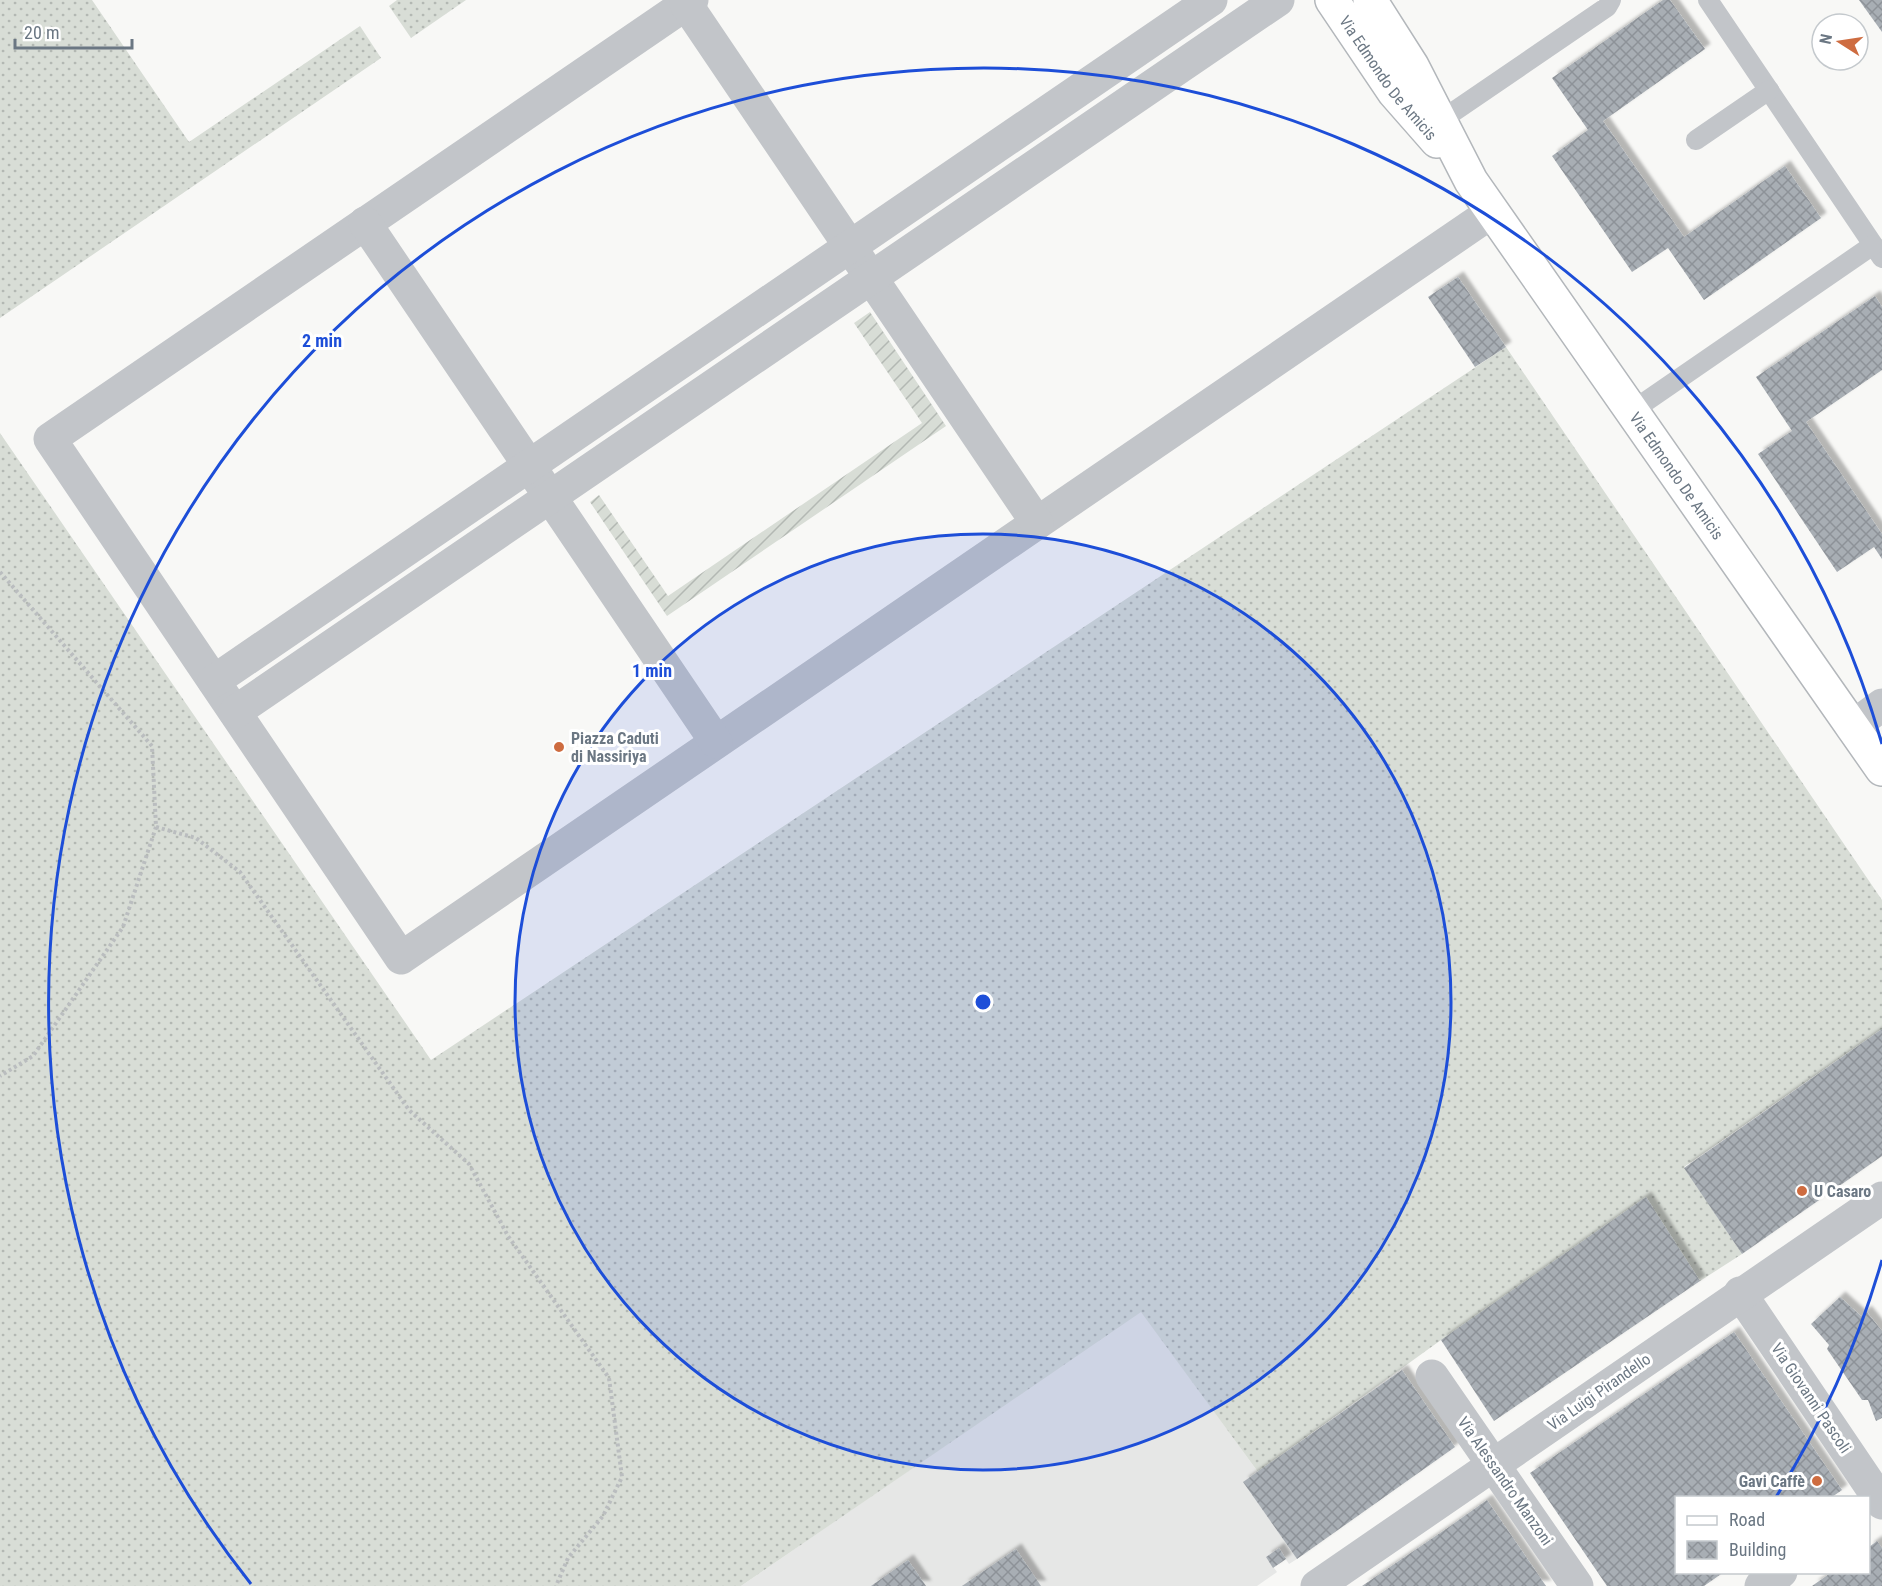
<svg xmlns="http://www.w3.org/2000/svg" width="1882" height="1586" viewBox="0 0 1882 1586" font-family="'Roboto Condensed',sans-serif">
	<defs>
		<pattern id="grass-dots" width="8" height="8" patternUnits="userSpaceOnUse" patternTransform="scale(1.5)"><rect width="8" height="8" fill="#d8ddd6"/><path d="M2 2h.1M6 6h.1" fill="none" stroke="#b3b8b3" stroke-width="1.8" stroke-linecap="round"/></pattern>
		<pattern id="garden-furrows" width="10" height="10" patternUnits="userSpaceOnUse" patternTransform="scale(1.5)"><rect width="10" height="10" fill="#d8ddd6"/><path d="M-1 1l2-2M0 10L10 0M9 11l2-2" fill="none" stroke="#b3b8b3"/></pattern>
		<pattern id="building-cross-hatch" width="8" height="8" patternUnits="userSpaceOnUse" patternTransform="scale(1.5)"><rect width="8" height="8" fill="#a8aeb4"/><path d="M0 0l8 8M0 8l8-8" fill="none" stroke="#8d9298"/></pattern>
		<filter id="shadow"><feDropShadow dx="5.5" dy="-5.5" stdDeviation="1.5" flood-color="#0004"/></filter>
	</defs>
	<rect width="100%" height="100%" fill="#f8f8f6"/>
	<polygon fill="#e6e7e6" points="1141,1311 1258,1472 1243,1482 1297,1559 1289,1564 1279,1549 1266,1557 1277,1572 1257,1586 741,1586"/>
	<g fill="url(#grass-dots)">
		<polygon points="0,0 92,0 189,142 360,26 381,58 0,318"/>
		<polygon points="397,0 466,0 411,38 389,6"/>
		<polygon points="1506,347 1882,900 1882,1029 1684,1167 1742,1254 1700,1281 1441,1340 1258,1472 1141,1312 741,1586 0,1586 0,433 431,1060"/>
	</g>
	<polygon fill="url(#garden-furrows)" points="870,312 946,426 667,616 590,502 599,495 668,596 922,423 854,323"/>
	<g fill="url(#building-cross-hatch)" filter="url(#shadow)">
		<polygon points="1663,0 1670,0 1705,49 1603,121 1684,237 1785,166 1821,218 1704,300 1668,248 1632,272 1552,156 1588,130 1552,78"/>
		<polygon points="1859,0 1882,0 1882,32"/>
		<polygon points="1458,277 1506,347 1475,367 1428,297"/>
		<polygon points="1875,296 1882,307 1882,370 1806,422 1882,534 1882,559 1874,547 1837,572 1758,454 1792,431 1756,377"/>
		<polygon points="1882,1029 1882,1156 1742,1254 1684,1168"/>
		<polygon points="1646,1197 1700,1281 1494,1421 1441,1340"/>
		<polygon points="1840,1297 1861,1316 1866,1311 1882,1331 1882,1418 1876,1421 1868,1400 1862,1400 1827,1349 1829,1345 1811,1324"/>
		<polygon points="1734,1332 1842,1490 1832,1497 1677,1497 1676,1572 1724,1572 1704,1586 1607,1586 1530,1473"/>
		<polygon points="1402,1370 1455,1447 1297,1559 1243,1482"/>
		<polygon points="1487,1500 1546,1586 1362,1586 1449,1527"/>
		<polygon points="1877,1541 1882,1548 1882,1586 1812,1586 1832,1572 1868,1572 1869,1547"/>
		<polygon points="1279,1548 1286,1559 1273,1568 1266,1557"/>
		<polygon points="1016,1549 1041,1586 962,1586"/>
		<polygon points="908,1560 926,1586 871,1586"/>
	</g>
	<g fill="none" stroke-linecap="round" stroke-linejoin="round">
		<g stroke="#b3b7bb" stroke-width="36">
			<g id="secondary">
				<path id="s1" d="M 1332,0 L 1394,92 L 1437,141"/>
				<path id="s2" d="M 1370,0 L 1412,66 L 1471,181 L 1882,769"/>
			</g>
		</g>
		<g stroke="#babdbf" stroke-width="4" stroke-dasharray="3 3" stroke-linecap="butt">
			<polyline points="0,572 152,746 156,827 123,927 33,1056 0,1076"/>
			<polyline points="156,827 196,838 240,872 409,1110 469,1164 508,1236 609,1378 622,1477 603,1516 568,1558 556,1586"/>
		</g>
		<g stroke="#c2c5c9" stroke-width="20">
			<polyline points="1708,0 1882,258"/>
			<polyline points="1440,121 1607,7 1611,0"/>
			<polyline points="1696,140 1769,90"/>
			<polyline points="1632,411 1873,245"/>
		</g>
		<g stroke="#c2c5c9" stroke-width="33">
			<polyline points="692,0 50,439 401,958 1492,212"/>
			<polyline points="686,4 1037,523"/>
			<polyline points="365,223 716,742"/>
			<polyline points="214,681 1211,0"/>
			<polyline points="235,712 1278,0"/>
			<polyline points="1852,727 1882,705"/>
			<polyline points="1740,1293 1882,1503"/>
			<polyline points="1432,1376 1577,1586"/>
			<polyline points="1317,1586 1882,1198"/>
			<polyline points="1761,1586 1781,1572"/>
		</g>
		<use href="#secondary" stroke="#fff" stroke-width="33"/>
	</g>
	<circle cx="983" cy="1002" r="468" fill="#1d4ed8" fill-opacity=".12"/>
	<g fill="none" stroke="#1d4ed8" stroke-width="3">
		<circle cx="983" cy="1002" r="468"/>
		<path d="M1882 1260A935 935 0 0 1 1776 1497M251 1584A935 935 0 1 1 1882 744"/>
	</g>
	<g fill="#ce6c40" stroke="#fff" stroke-width="2">
		<circle cx="559" cy="747" r="6"/>
		<circle cx="1802" cy="1191" r="6"/>
		<circle cx="1817" cy="1481" r="6"/>
	</g>
	<g text-anchor="middle" dominant-baseline="central" stroke-width="6" stroke-linejoin="round" paint-order="stroke">
		<g font-size="16" fill="#6b7783" stroke="#fff">
			<text stroke="none"><textPath href="#s1" startOffset="96">Via Edmondo De Amicis</textPath></text>
			<text stroke="none"><textPath href="#s2" startOffset="567">Via Edmondo De Amicis</textPath></text>
			<text transform="translate(1599 1392) rotate(-35)">Via Luigi Pirandello</text>
			<text transform="translate(1811 1398) rotate(56)">Via Giovanni Pascoli</text>
			<text transform="translate(1505 1481) rotate(55)">Via Alessandro Manzoni</text>
		</g>
		<g font-size="16" font-weight="bold" fill="#6b7783" stroke="#fff" text-anchor="start">
			<text x="571" y="738">Piazza Caduti<tspan x="571" dy="18">di Nassiriya</tspan></text>
			<text x="1814" y="1191">U Casaro</text>
			<text x="1805" y="1481" text-anchor="end">Gavi Caffè</text>
		</g>
	</g>
	<circle cx="983" cy="1002" r="9" fill="#1d4ed8" stroke="#fff" stroke-width="3"/>
	<g font-size="18" text-anchor="middle" font-weight="bold" fill="#1d4ed8" stroke="#fff" stroke-width="6" stroke-linejoin="round" paint-order="stroke">
		<text x="322" y="347">2 min</text>
		<text x="652" y="677">1 min</text>
	</g>
	<rect x="1675" y="1496" width="195" height="78" fill="#ffffff" stroke="#c4c9cd" stroke-width="1.5"/>
	<rect x="1687" y="1516" width="30" height="9" fill="#ffffff" stroke="#c4c9cd" stroke-width="1.5"/>
	<text x="1729" y="1526" font-size="18" fill="#6b7783">Road</text>
	<rect x="1687" y="1541" width="30" height="18" fill="url(#building-cross-hatch)" stroke="#c4c9cd" stroke-width="1.5"/>
	<text x="1729" y="1556" font-size="18" fill="#6b7783">Building</text>
	<g transform="translate(1840 42) rotate(282)"><circle r="28" fill="#ffffff" stroke="#c4c9cd" stroke-width="1.5"/>
	<path d="M0-4.5L10 22L0 15L-10 22Z" fill="#ce6c40"/>
	<text y="-9" font-size="16" font-weight="bold" text-anchor="middle" fill="#6b7783">N</text>
	</g>
	<path d="M15 39v9h117v-9" fill="none" stroke="#6b7783" stroke-width="3"/>
	<text x="24" y="39" font-size="18" fill="#6b7783" stroke="#ffffff" stroke-width="4.5" paint-order="stroke">20 m</text>
</svg>
